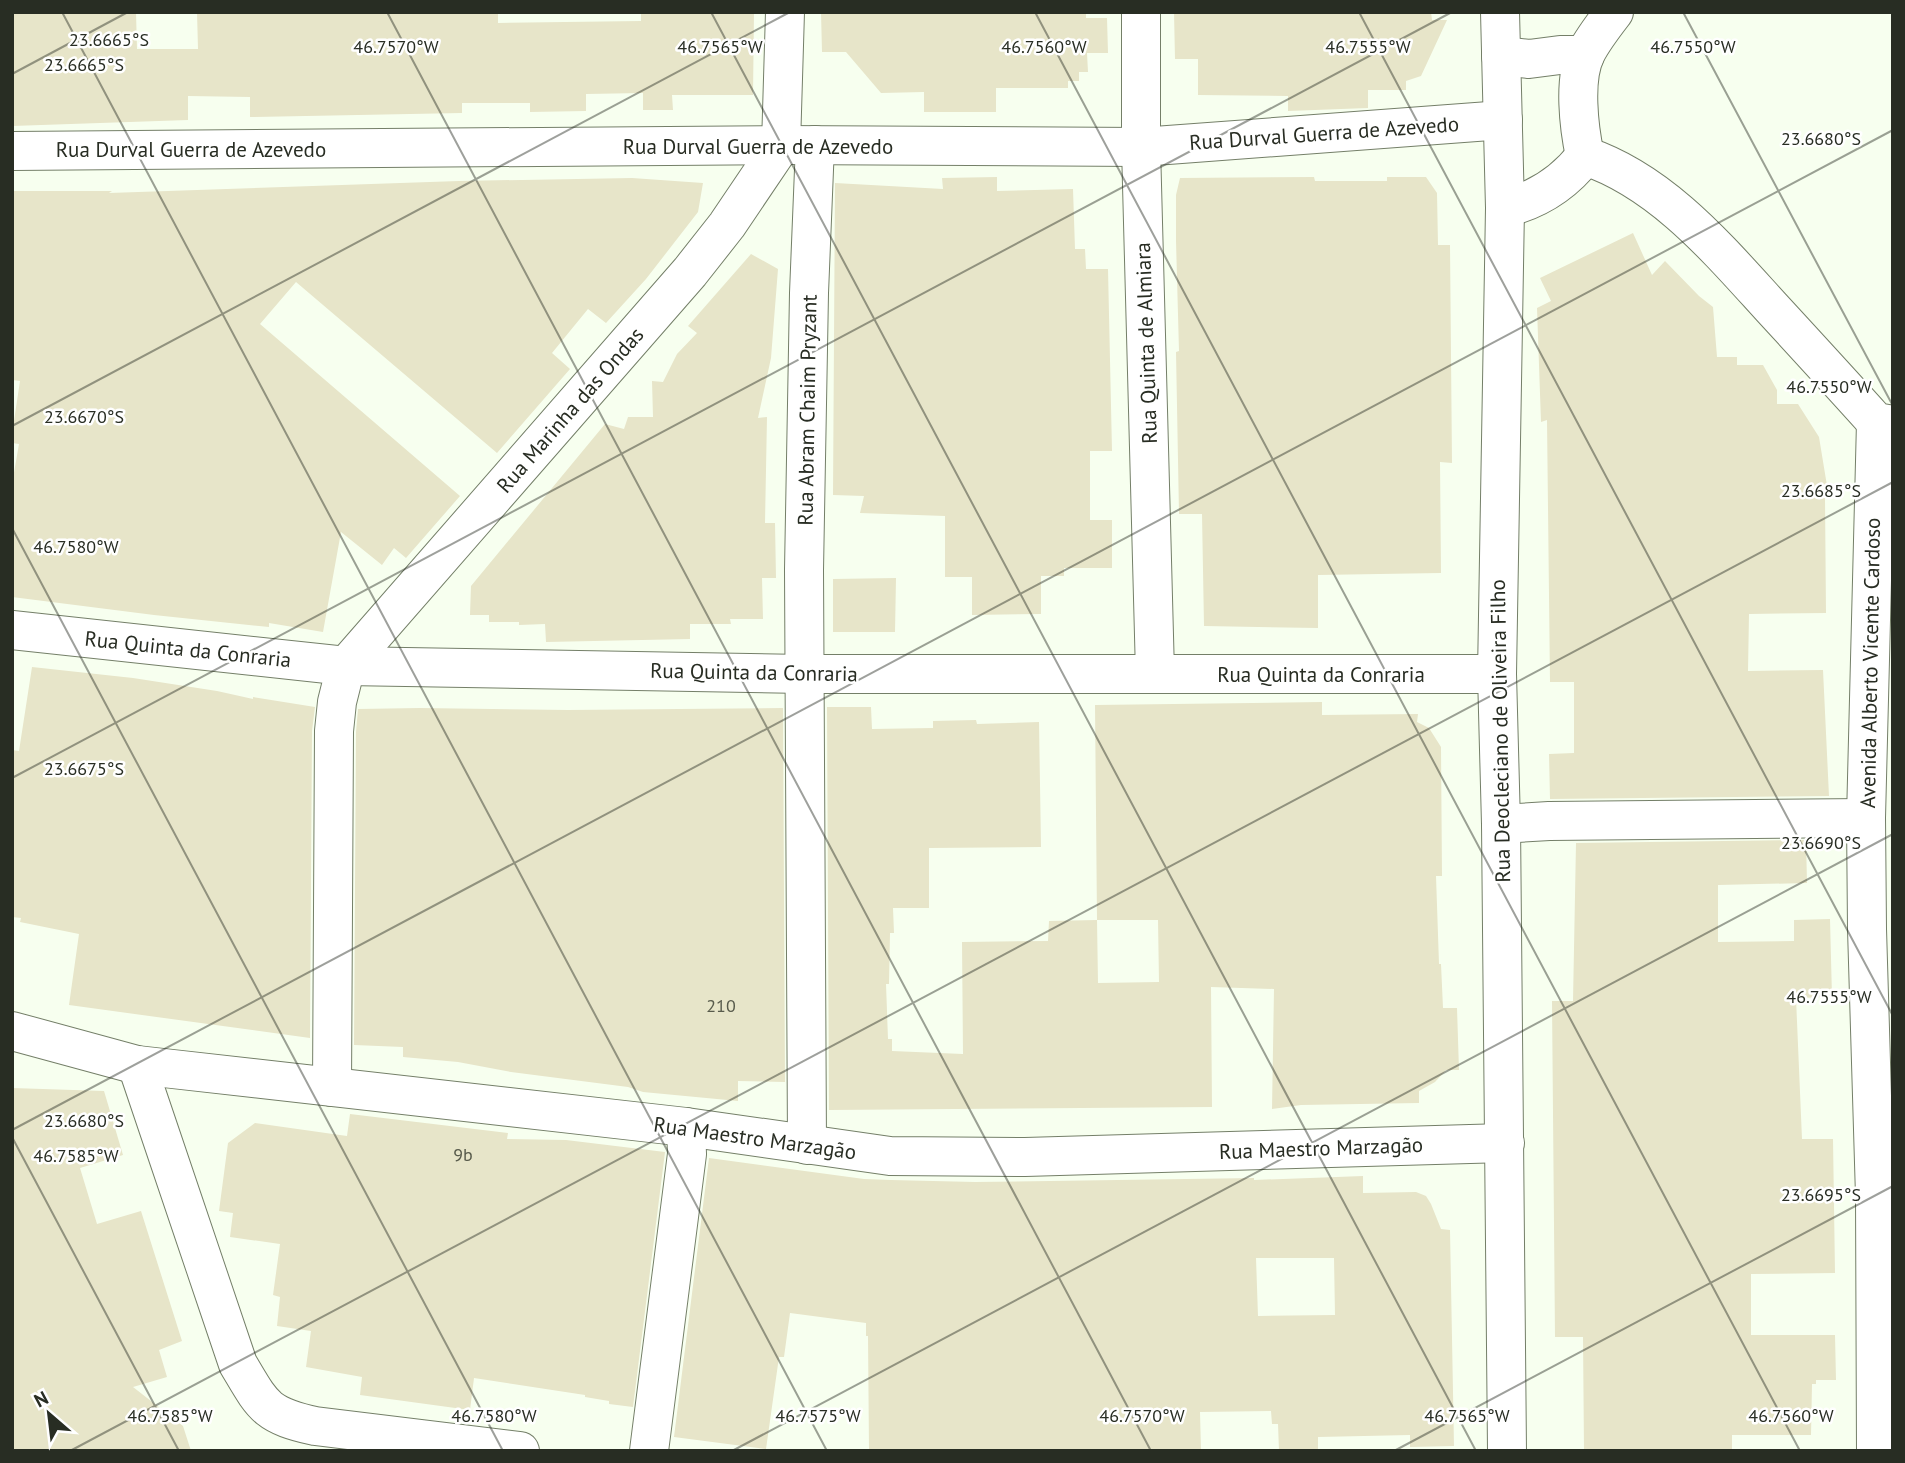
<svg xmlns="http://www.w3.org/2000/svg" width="1905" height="1463" viewBox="0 0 1905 1463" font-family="'PT Sans',sans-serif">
	<rect width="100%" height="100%" fill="#f7ffef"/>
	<g fill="#e7e5c9" fill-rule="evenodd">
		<polygon points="12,12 136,12 137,49 198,49 197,12 498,12 498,23 641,21 641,12 754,12 753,95 672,95 673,110 643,110 643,93 586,94 586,111 530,112 530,103 462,103 462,113 250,117 250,97 188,96 188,120 12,126"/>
		<polygon points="821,12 1086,12 1086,18 1107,18 1108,53 1087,53 1088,72 1079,72 1079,81 1068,81 1068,88 996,88 996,112 924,112 924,92 881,93 846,52 822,52"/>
		<polygon points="1174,12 1431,12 1432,20 1447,20 1421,76 1406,81 1406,90 1368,90 1368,108 1288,111 1288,96 1198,95 1198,59 1175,59"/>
		<polygon points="997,177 997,191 1073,189 1075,249 1085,249 1086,269 1108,269 1112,451 1090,451 1090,520 1112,520 1112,568 1064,568 1064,576 1041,576 1041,614 972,615 972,577 945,577 945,516 860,513 864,496 833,495 835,183 943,189 942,178"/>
		<polygon points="1314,177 1315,181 1387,181 1387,177 1426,177 1437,193 1438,245 1450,245 1452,463 1440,462 1441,573 1318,575 1318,628 1204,626 1202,514 1179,514 1176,352 1179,351 1176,241 1176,195 1180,178"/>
		<polygon points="632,178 703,183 698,212 646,279 606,323 588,309 552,353 570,369 497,453 296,282 260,324 460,496 406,558 394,548 382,565 341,532 323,632 269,623 269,627 154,615 12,597 12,484 19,444 12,443 12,434 20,381 12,380 12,191 112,191 109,193 459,181"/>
		<polygon points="1633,233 1652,275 1665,261 1699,296 1713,307 1717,357 1737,357 1737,365 1763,365 1777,390 1777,404 1798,404 1819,437 1829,498 1825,498 1826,613 1749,614 1748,671 1823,670 1829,796 1550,799 1549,754 1574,753 1574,682 1550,682 1547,420 1541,422 1537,308 1551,301 1540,278"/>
		<polygon points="751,254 778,269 771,358 758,418 767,417 765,523 775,523 776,578 762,578 763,619 730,619 731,624 690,624 690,639 546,642 545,624 519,625 519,622 489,622 489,615 470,615 471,586 605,424 624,429 628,417 653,417 652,381 663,382 677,354 697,333 688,326"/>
		<polygon points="896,578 895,632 833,632 833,579"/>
		<polygon points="32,667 133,678 217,691 253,699 253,697 315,707 312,731 310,1038 69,1005 79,934 20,922 21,918 12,917 12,750 19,751"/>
		<path d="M 1322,702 L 1322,715 L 1418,714 L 1417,722 L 1429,728 L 1441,747 L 1442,876 L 1436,876 L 1439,964 L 1441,964 L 1443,1008 L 1457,1008 L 1459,1070 L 1446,1070 L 1435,1082 L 1419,1091 L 1419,1103 L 1301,1105 L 1272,1109 L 1274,989 L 1211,987 L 1212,1107 L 829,1110 L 827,707 L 871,707 L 872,729 L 933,728 L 933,721 L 976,720 L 977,724 L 1039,722 L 1041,847 L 929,848 L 929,908 L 893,908 L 894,933 L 890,933 L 889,984 L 886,984 L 888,1039 L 892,1039 L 892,1051 L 963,1054 L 962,942 L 1048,941 L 1049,921 L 1097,920 L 1095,705 ZM 1097,920 L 1158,920 L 1159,982 L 1098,983 Z"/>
		<polygon points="420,708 568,710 783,708 785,1082 738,1081 738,1101 643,1092 628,1087 511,1072 458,1062 403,1057 403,1047 354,1045 356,732 358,709"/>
		<polygon points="1806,840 1807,883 1718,885 1718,942 1794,941 1794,920 1830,919 1832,997 1796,998 1802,1139 1833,1139 1835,1273 1751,1274 1751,1335 1835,1335 1836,1380 1816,1380 1816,1384 1812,1384 1811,1435 1732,1435 1732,1451 1584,1451 1583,1337 1555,1337 1552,1001 1573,1001 1576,843"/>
		<polygon points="12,1088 104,1091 123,1155 80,1168 97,1224 141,1211 182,1341 159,1350 167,1377 133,1387 183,1426 191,1451 12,1451"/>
		<polygon points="350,1114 508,1133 507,1139 566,1140 665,1152 633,1407 609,1404 609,1401 585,1397 585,1395 474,1378 470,1410 360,1395 362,1377 306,1367 311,1331 277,1326 280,1297 273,1295 280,1244 230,1237 233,1213 219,1211 228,1143 255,1123 347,1136"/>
		<path d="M 709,1158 L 864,1179 L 891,1180 L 975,1182 L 1254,1178 L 1254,1180 L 1363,1176 L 1363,1193 L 1416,1192 L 1426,1196 L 1431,1204 L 1441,1229 L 1450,1230 L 1454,1446 L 1410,1447 L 1410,1435 L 1318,1437 L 1318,1450 L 1279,1451 L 1278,1424 L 1272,1424 L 1271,1411 L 1200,1412 L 1201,1451 L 869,1451 L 868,1336 L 866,1336 L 866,1323 L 790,1313 L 784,1357 L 779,1357 L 766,1449 L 674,1437 ZM 1256,1258 L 1334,1258 L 1335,1315 L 1258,1316 Z"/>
	</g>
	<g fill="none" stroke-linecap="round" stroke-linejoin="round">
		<g stroke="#747f68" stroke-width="40">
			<g id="minor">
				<polyline points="1141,12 1141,147 1155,673"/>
				<polyline points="1500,12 1505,208 1497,674 1501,824 1507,1451"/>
				<polyline points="1501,56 1529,59 1560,55 1585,55"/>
				<polyline points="12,151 781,145 1141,147 1503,120"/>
				<path d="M 1585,156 C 1661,181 1718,249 1771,307 C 1806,345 1841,383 1876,422 L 1893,425"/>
				<path d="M 1585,156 C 1579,128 1573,79 1586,53 C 1593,39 1604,25 1614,12"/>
				<path d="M 1505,208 C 1538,200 1564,183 1585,156"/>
				<polyline points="1876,422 1866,818 1867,929 1875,1196 1876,1451"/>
				<polyline points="12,630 346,666 804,674 1497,674"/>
				<polyline points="1501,824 1549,821 1866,818"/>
				<polyline points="12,1031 137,1065 686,1127 890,1156 1025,1157 1505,1143"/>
				<path d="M 137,1065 L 238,1364 C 263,1406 265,1415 315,1426 L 520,1451"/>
				<polyline points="332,1087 334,731 337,702 346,666 690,272 727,225 781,145 785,12"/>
				<polyline points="807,1145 804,570 809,293 815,145"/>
				<polyline points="649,1451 687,1154 686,1127"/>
			</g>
		</g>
		<use href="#minor" stroke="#fff" stroke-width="38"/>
	</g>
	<path fill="none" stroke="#282d23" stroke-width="2" stroke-opacity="0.45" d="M 62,12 L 827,1451M 387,12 L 1151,1451M 711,12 L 1476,1451M 1035,12 L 1800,1451M 1359,12 L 1893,1016M 1683,12 L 1893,406M 12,74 L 128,12M 12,426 L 790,12M 12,528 L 503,1451M 12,778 L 1452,12M 12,1130 L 1893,130M 12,1137 L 179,1451M 70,1451 L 1893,482M 732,1451 L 1893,834M 1394,1451 L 1893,1186"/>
	<g text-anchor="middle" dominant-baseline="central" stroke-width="5" stroke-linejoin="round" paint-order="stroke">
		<g font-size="18" fill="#585b4c">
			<text x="721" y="1005">210</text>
			<text x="463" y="1154">9b</text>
		</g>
		<g font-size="21" fill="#282d23" stroke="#fff">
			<text transform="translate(1324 133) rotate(-4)">Rua Durval Guerra de Azevedo</text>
			<text x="758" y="146">Rua Durval Guerra de Azevedo</text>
			<text x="191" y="149">Rua Durval Guerra de Azevedo</text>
			<text transform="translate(1146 343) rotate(-92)">Rua Quinta de Almiara</text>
			<text transform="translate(570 410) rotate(-49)">Rua Marinha das Ondas</text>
			<text transform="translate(807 410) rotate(-89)">Rua Abram Chaim Pryzant</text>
			<text transform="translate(188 649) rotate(6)">Rua Quinta da Conraria</text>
			<text transform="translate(1870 663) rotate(-89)">Avenida Alberto Vicente Cardoso</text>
			<text transform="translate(754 672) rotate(1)">Rua Quinta da Conraria</text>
			<text x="1321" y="674">Rua Quinta da Conraria</text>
			<text transform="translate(1500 731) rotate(-91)">Rua Deocleciano de Oliveira Filho</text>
			<text transform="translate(755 1138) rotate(8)">Rua Maestro Marzagão</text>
			<text transform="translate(1321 1148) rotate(-2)">Rua Maestro Marzagão</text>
		</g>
	</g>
	<g font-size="18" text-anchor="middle" fill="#282d23" stroke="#fff" stroke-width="5" stroke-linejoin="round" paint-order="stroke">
		<text x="109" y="46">23.6665°S</text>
		<text x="396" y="53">46.7570°W</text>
		<text x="720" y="53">46.7565°W</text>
		<text x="1044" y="53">46.7560°W</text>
		<text x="1368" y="53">46.7555°W</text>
		<text x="1693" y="53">46.7550°W</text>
		<text x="84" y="71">23.6665°S</text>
		<text x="1821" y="145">23.6680°S</text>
		<text x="1829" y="393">46.7550°W</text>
		<text x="84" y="423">23.6670°S</text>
		<text x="1821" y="497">23.6685°S</text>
		<text x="76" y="553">46.7580°W</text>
		<text x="84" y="775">23.6675°S</text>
		<text x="1821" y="849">23.6690°S</text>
		<text x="1829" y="1003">46.7555°W</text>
		<text x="84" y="1127">23.6680°S</text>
		<text x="76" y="1162">46.7585°W</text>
		<text x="1821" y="1201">23.6695°S</text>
		<text x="170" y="1422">46.7585°W</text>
		<text x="494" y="1422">46.7580°W</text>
		<text x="818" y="1422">46.7575°W</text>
		<text x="1142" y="1422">46.7570°W</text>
		<text x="1467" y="1422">46.7565°W</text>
		<text x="1791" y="1422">46.7560°W</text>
	</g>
	<rect width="1905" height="1463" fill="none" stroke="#282d23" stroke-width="28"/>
	<g transform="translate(49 1414) rotate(332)" stroke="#ffffff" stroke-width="5" paint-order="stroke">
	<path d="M0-5L12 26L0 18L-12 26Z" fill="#282d23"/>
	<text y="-10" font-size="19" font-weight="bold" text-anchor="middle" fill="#282d23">N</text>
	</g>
</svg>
